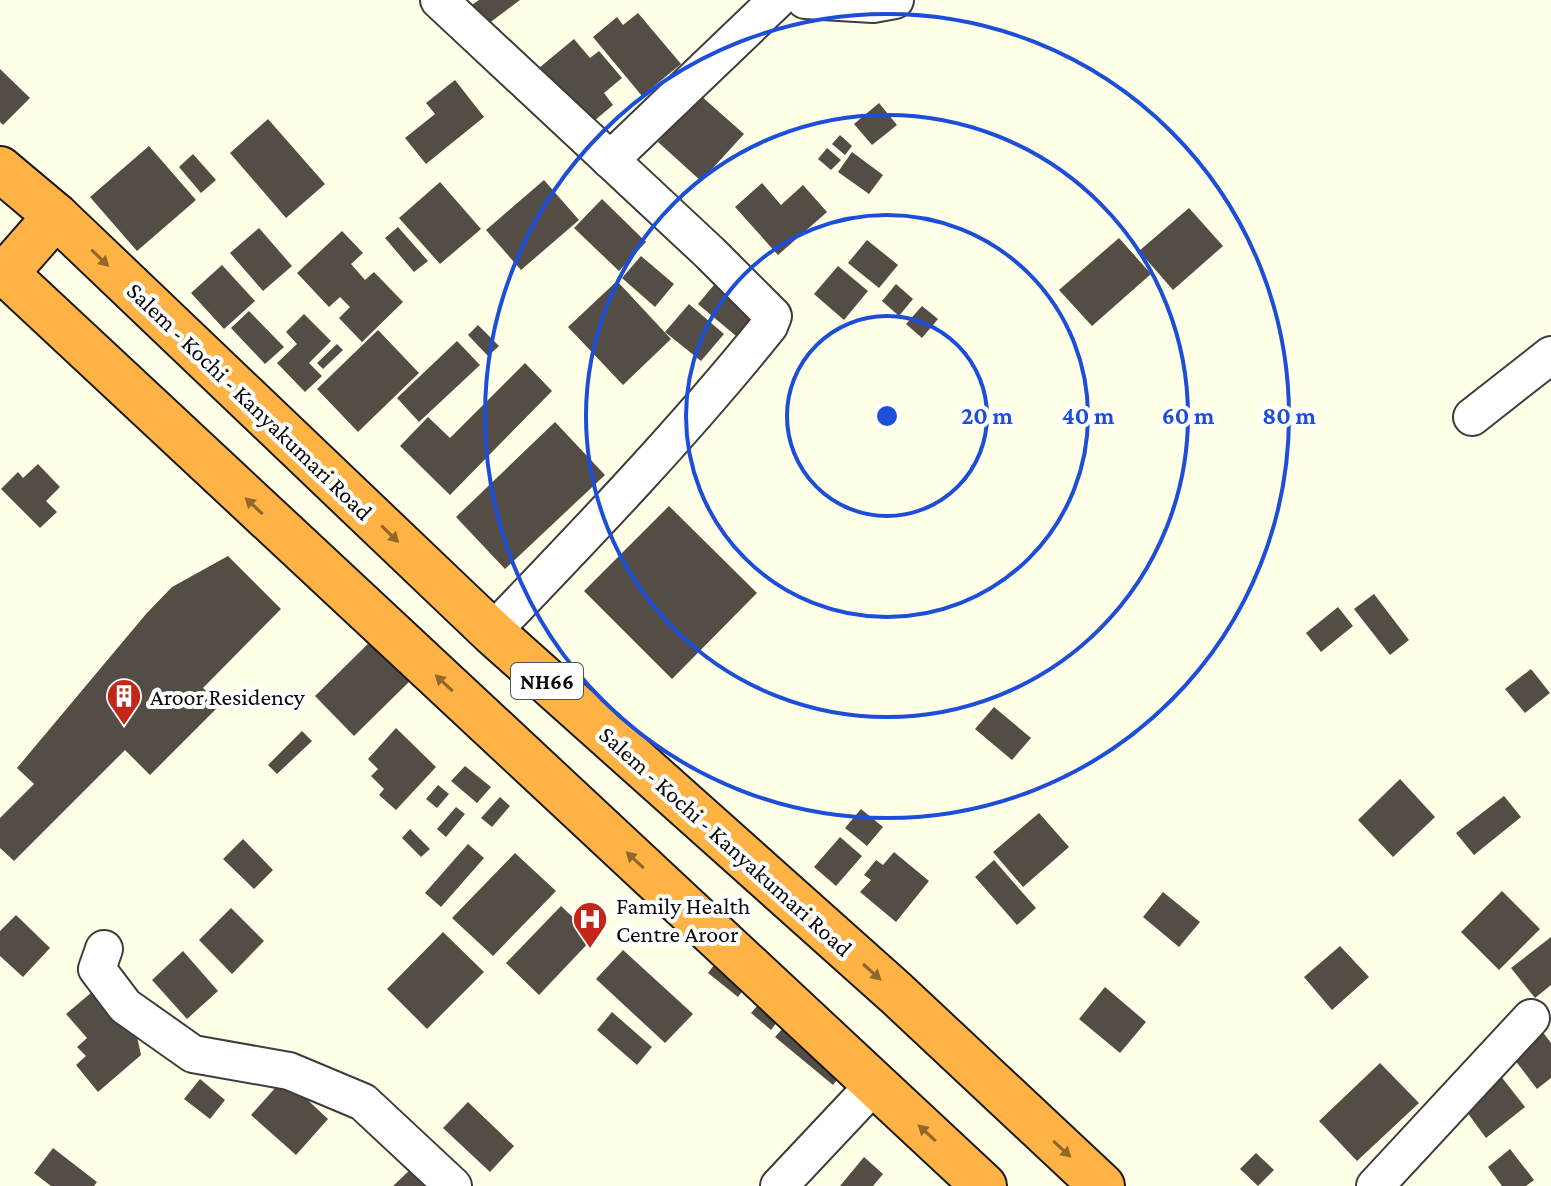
<svg xmlns="http://www.w3.org/2000/svg" width="1551" height="1186" viewBox="0 0 1551 1186" font-family="'Crimson Pro',serif">
	<rect width="100%" height="100%" fill="#fffee7"/>
	<g fill="#534d46">
		<polygon points="479,0 520,0 484,27 469,7"/>
		<polygon points="638,13 681,64 642,96 593,37 617,17 623,25"/>
		<polygon points="574,39 590,58 599,51 622,78 604,93 613,105 588,126 539,68"/>
		<polygon points="0,69 30,98 3,125 0,122"/>
		<polygon points="455,80 484,117 426,164 405,138 435,114 426,103"/>
		<polygon points="700,95 744,134 701,181 658,142"/>
		<polygon points="879,103 897,125 872,145 854,124"/>
		<polygon points="268,119 325,184 286,218 230,153"/>
		<polygon points="840,135 852,146 845,155 832,144"/>
		<polygon points="149,146 196,200 137,251 90,197"/>
		<polygon points="827,148 841,160 831,170 818,159"/>
		<polygon points="852,152 883,175 869,194 838,172"/>
		<polygon points="193,154 216,180 201,193 179,167"/>
		<polygon points="544,180 579,220 521,270 486,230"/>
		<polygon points="440,182 481,229 440,264 399,218"/>
		<polygon points="762,183 781,205 803,185 827,212 778,255 735,207"/>
		<polygon points="602,199 646,242 619,271 574,228"/>
		<polygon points="1189,208 1223,246 1173,290 1139,251"/>
		<polygon points="398,227 428,261 414,272 385,238"/>
		<polygon points="259,228 292,266 263,291 230,253"/>
		<polygon points="342,231 363,253 351,264 365,280 374,272 403,302 362,342 339,318 350,307 340,297 329,307 297,273"/>
		<polygon points="1119,238 1151,274 1092,326 1059,290"/>
		<polygon points="867,240 898,265 879,288 848,263"/>
		<polygon points="641,256 674,284 655,307 622,278"/>
		<polygon points="222,265 255,301 224,329 191,293"/>
		<polygon points="838,266 868,291 844,320 814,294"/>
		<polygon points="719,279 757,312 736,336 698,304"/>
		<polygon points="617,281 671,339 623,385 568,327"/>
		<polygon points="896,284 913,299 899,316 882,301"/>
		<polygon points="689,304 724,334 701,361 665,332"/>
		<polygon points="922,306 938,319 922,338 906,324"/>
		<polygon points="249,311 284,347 265,364 231,328"/>
		<polygon points="304,314 331,341 309,363 322,376 305,392 277,363 297,344 286,332"/>
		<polygon points="478,325 499,346 488,356 468,335"/>
		<polygon points="378,330 419,373 358,432 317,389"/>
		<polygon points="457,341 480,365 419,422 397,398"/>
		<polygon points="337,344 343,350 323,369 317,363"/>
		<polygon points="525,363 552,391 450,495 400,446 428,417 450,438"/>
		<polygon points="555,422 605,475 505,569 456,517"/>
		<polygon points="38,464 60,487 46,501 57,512 40,528 1,489 18,472 23,478"/>
		<polygon points="669,506 757,593 672,679 584,591"/>
		<polygon points="228,556 281,609 203,688 220,705 150,775 125,750 14,861 0,848 0,818 34,784 17,768 146,614 172,587"/>
		<polygon points="1374,594 1409,640 1390,655 1354,609"/>
		<polygon points="1338,607 1353,626 1321,652 1306,633"/>
		<polygon points="376,636 415,676 354,736 315,696"/>
		<polygon points="1531,669 1550,693 1525,713 1505,689"/>
		<polygon points="994,707 1031,738 1012,760 975,729"/>
		<polygon points="396,728 436,767 396,810 379,795 384,789 371,776 378,769 368,759"/>
		<polygon points="302,731 312,741 277,774 268,765"/>
		<polygon points="465,766 491,787 477,803 451,781"/>
		<polygon points="1400,779 1435,817 1393,857 1358,820"/>
		<polygon points="438,785 449,794 437,808 426,799"/>
		<polygon points="1504,796 1521,817 1474,855 1456,833"/>
		<polygon points="500,797 510,806 492,827 481,818"/>
		<polygon points="456,807 465,814 446,837 437,829"/>
		<polygon points="861,809 883,827 867,846 845,828"/>
		<polygon points="1039,813 1069,847 1023,887 993,852"/>
		<polygon points="410,829 430,849 421,857 402,838"/>
		<polygon points="840,837 862,856 836,886 814,867"/>
		<polygon points="243,839 273,870 254,889 223,859"/>
		<polygon points="468,844 484,858 441,907 425,893"/>
		<polygon points="894,852 929,881 896,922 860,892 871,880 864,875 876,860 883,865"/>
		<polygon points="515,853 556,891 493,956 452,918"/>
		<polygon points="994,860 1036,908 1017,925 975,877"/>
		<polygon points="1502,891 1540,929 1499,970 1461,932"/>
		<polygon points="1163,892 1200,922 1179,947 1143,917"/>
		<polygon points="561,906 594,937 539,995 506,963"/>
		<polygon points="231,908 264,941 232,974 199,940"/>
		<polygon points="16,915 50,948 23,977 0,956 0,931"/>
		<polygon points="443,932 484,972 427,1029 387,989"/>
		<polygon points="1551,937 1551,985 1535,998 1511,968"/>
		<polygon points="1340,946 1369,977 1332,1010 1304,977"/>
		<polygon points="623,950 693,1014 665,1043 596,979"/>
		<polygon points="183,951 218,991 187,1019 152,980"/>
		<polygon points="714,965 743,990 738,997 708,973"/>
		<polygon points="98,987 136,1032 141,1055 98,1092 76,1065 86,1056 77,1047 87,1038 66,1014"/>
		<polygon points="1105,987 1146,1022 1120,1053 1079,1019"/>
		<polygon points="758,1005 777,1022 771,1030 751,1013"/>
		<polygon points="612,1012 652,1047 637,1065 597,1030"/>
		<polygon points="783,1028 840,1076 833,1085 775,1037"/>
		<polygon points="1542,1031 1551,1043 1551,1078 1537,1089 1511,1055"/>
		<polygon points="1380,1063 1419,1103 1357,1161 1319,1121"/>
		<polygon points="1496,1070 1525,1107 1486,1138 1458,1100"/>
		<polygon points="284,1078 328,1119 296,1155 251,1115"/>
		<polygon points="200,1079 225,1100 210,1119 184,1099"/>
		<polygon points="468,1102 514,1146 490,1172 443,1128"/>
		<polygon points="53,1148 97,1182 94,1186 51,1186 34,1173"/>
		<polygon points="1510,1149 1534,1180 1526,1186 1502,1186 1488,1167"/>
		<polygon points="1256,1153 1274,1170 1258,1186 1240,1169"/>
		<polygon points="864,1157 883,1174 873,1186 840,1186"/>
		<polygon points="413,1167 432,1186 393,1186"/>
	</g>
	<g fill="none" stroke-linecap="round" stroke-linejoin="round">
		<g stroke="#3d3d3d" stroke-width="40">
			<g id="minor">
				<path d="M 439,0 L 710,253 L 773,316 L 769,326 C 683,433 587,533 492,632"/>
				<polyline points="805,0 873,4 895,0"/>
				<polyline points="610,160 777,0"/>
				<polyline points="1472,417 1551,355"/>
				<polyline points="104,949 97,969 125,1006 193,1054 289,1071 363,1102 453,1186"/>
				<polyline points="779,1186 875,1084"/>
				<polyline points="1375,1186 1531,1018"/>
			</g>
		</g>
		<g stroke="#1b1b1b" stroke-width="48">
			<g id="highway">
				<polyline points="0,169 56,216 492,632 896,993 1102,1186"/>
				<polyline points="0,268 984,1186"/>
				<polyline points="6,273 56,216"/>
			</g>
		</g>
		<use href="#minor" stroke="#fff" stroke-width="36"/>
		<use href="#highway" stroke="#ffb345" stroke-width="44"/>
	</g>
	<defs><path id="oneway-solid" d="M-6-.8H1V-3.2L6.5 0L1 3.2V.8H-6Z" transform="scale(2)"/></defs>
	<g fill="#91672a">
		<use href="#oneway-solid" transform="translate(100 258) rotate(44)"/>
		<use href="#oneway-solid" transform="translate(254 506) rotate(-137)"/>
		<use href="#oneway-solid" transform="translate(390 534) rotate(44)"/>
		<use href="#oneway-solid" transform="translate(444 683) rotate(-137)"/>
		<use href="#oneway-solid" transform="translate(635 860) rotate(-137)"/>
		<use href="#oneway-solid" transform="translate(872 972) rotate(42)"/>
		<use href="#oneway-solid" transform="translate(927 1133) rotate(-137)"/>
		<use href="#oneway-solid" transform="translate(1062 1149) rotate(43)"/>
	</g>
	<g fill="none" stroke="#1d4ed8" stroke-width="4">
		<circle cx="887" cy="416" r="100"/>
		<circle cx="887" cy="416" r="201"/>
		<circle cx="887" cy="416" r="301"/>
		<circle cx="887" cy="416" r="402"/>
	</g>
	<defs>
		<g id="building-pin" transform="scale(1.8)"><path d="M0 17L-7.5 6A9.5 9.5 0 1 1 7.5 6Z" fill="#c42717" stroke="#fff"/><path d="M-4-6H4V6H1V3H-1V6H-4ZM-2.5-4.3h1.7v1.8h-1.7ZM.8-4.3h1.7v1.8H.8ZM-2.5-1h1.7V.8h-1.7ZM.8-1h1.7V.8H.8Z" fill="#fff"/></g>
		<g id="hospital-pin" transform="scale(1.8)"><path d="M0 17L-7.5 6A9.5 9.5 0 1 1 7.5 6Z" fill="#c42717" stroke="#fff"/><path d="M-5-5h3v3.5h4V-5h3V5h-3V1.5h-4V5h-3Z" fill="#fff"/></g>
	</defs>
	<g fill-rule="evenodd">
		<use href="#building-pin" x="124" y="696"/>
		<use href="#hospital-pin" x="590" y="919"/>
	</g>
	<g text-anchor="middle" dominant-baseline="central" stroke-width="8" stroke-linejoin="round" paint-order="stroke">
		<rect fill="#fff" stroke="#545454" stroke-width="2" x="511" y="663" width="72" height="36" rx="6"/>
		<g font-size="22" font-weight="bold" fill="#0a0a0a">
			<text x="547" y="681">NH66</text>
		</g>
		<g font-size="24" fill="#0a0a0a" stroke="#fff">
			<text transform="translate(250 401) rotate(44)">Salem - Kochi - Kanyakumari Road</text>
			<text transform="translate(726 841) rotate(42)">Salem - Kochi - Kanyakumari Road</text>
		</g>
		<g font-size="24" fill="#0a0a0a" stroke="#fff" text-anchor="start">
			<text x="150" y="696">Aroor Residency</text>
			<text x="616" y="905">Family Health<tspan x="616" dy="28">Centre Aroor</tspan></text>
		</g>
	</g>
	<circle cx="887" cy="416" r="12" fill="#1d4ed8" stroke="#fff" stroke-width="4"/>
	<g font-size="24" text-anchor="middle" font-weight="bold" fill="#1d4ed8" stroke="#fff" stroke-width="8" stroke-linejoin="round" paint-order="stroke">
		<text x="987" y="424">20 m</text>
		<text x="1088" y="424">40 m</text>
		<text x="1188" y="424">60 m</text>
		<text x="1289" y="424">80 m</text>
	</g>
</svg>
